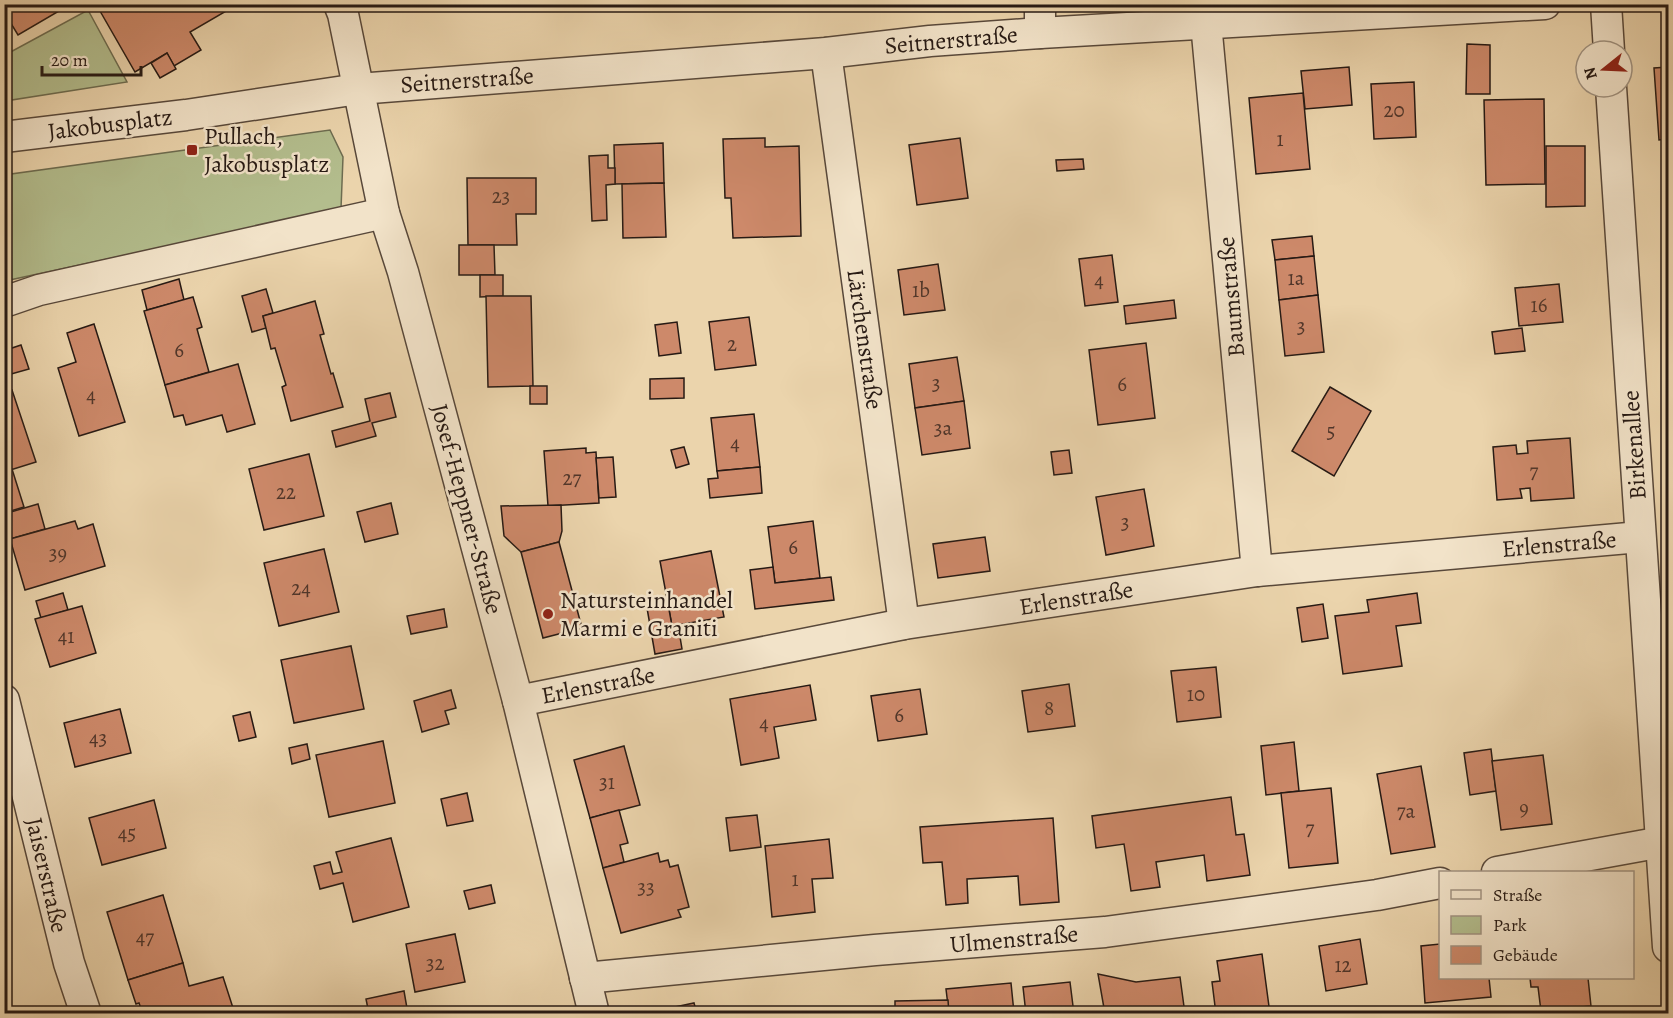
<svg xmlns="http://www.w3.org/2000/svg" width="1673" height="1018" viewBox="0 0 1673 1018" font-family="Alegreya,serif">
	<rect width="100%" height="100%" fill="#ebd4ac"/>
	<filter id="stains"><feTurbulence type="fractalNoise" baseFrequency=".00333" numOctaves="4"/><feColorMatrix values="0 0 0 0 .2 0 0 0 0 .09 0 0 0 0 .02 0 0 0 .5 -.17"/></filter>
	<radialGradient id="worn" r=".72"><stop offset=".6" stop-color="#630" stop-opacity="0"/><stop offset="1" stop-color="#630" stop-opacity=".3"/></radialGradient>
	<g fill="#b3bd8d" stroke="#6d6c50" stroke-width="1.5">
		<polygon points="88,10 127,82 5,101 5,55"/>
		<polygon points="330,130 343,157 341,209 5,281 4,175"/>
	</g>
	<g fill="#cd896a" stroke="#271a14" stroke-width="1.5">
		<polygon points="4,4 71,4 18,35 4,12"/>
		<polygon points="96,4 225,4 228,10 190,32 201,50 174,66 167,53 135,72"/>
		<polygon points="1467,44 1490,45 1490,94 1466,94"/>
		<polygon points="167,53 176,69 160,78 151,63"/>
		<polygon points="1349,67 1352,105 1305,109 1301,71"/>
		<polygon points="1668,67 1668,139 1659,140 1654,68"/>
		<polygon points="1414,82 1416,137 1374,139 1371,84"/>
		<polygon points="1303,93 1310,169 1256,174 1249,98"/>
		<polygon points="1544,99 1545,184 1486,185 1484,100"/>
		<polygon points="765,138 765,147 799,146 801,236 733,238 731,198 725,198 723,139"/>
		<polygon points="960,138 968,198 917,205 909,145"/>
		<polygon points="663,143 664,183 615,184 614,145"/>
		<polygon points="1546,146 1585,146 1585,206 1546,207"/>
		<polygon points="608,155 608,168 615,168 615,184 606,185 607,220 592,221 589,156"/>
		<polygon points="1083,159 1084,169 1057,171 1056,160"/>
		<polygon points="467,178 536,178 536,214 516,214 517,245 468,245"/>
		<polygon points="664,183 666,237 623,238 622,184"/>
		<polygon points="1312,236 1314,256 1275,260 1272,240"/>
		<polygon points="459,245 494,245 495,275 459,275"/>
		<polygon points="1112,255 1118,302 1085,306 1079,259"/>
		<polygon points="1314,256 1318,295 1279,300 1275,260"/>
		<polygon points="938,264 945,310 904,315 898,270"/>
		<polygon points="480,275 503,275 503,296 480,297"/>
		<polygon points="179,279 184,300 147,310 142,290"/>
		<polygon points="1559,284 1563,322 1519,326 1515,288"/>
		<polygon points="266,289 273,313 263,316 266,328 252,332 242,296"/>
		<polygon points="1318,295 1324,352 1285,356 1279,300"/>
		<polygon points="486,296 531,296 533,386 488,387"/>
		<polygon points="193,297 202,327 197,329 209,372 165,385 144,311"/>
		<polygon points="1174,300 1176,318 1126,324 1124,306"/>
		<polygon points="315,301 324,334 320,335 331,374 333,373 343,407 291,421 282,387 286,385 275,348 271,349 263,316"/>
		<polygon points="749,317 756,365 715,370 709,322"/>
		<polygon points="677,322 681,353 659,356 655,325"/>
		<polygon points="94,324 125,422 79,436 58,368 76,362 67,333"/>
		<polygon points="1522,328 1525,351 1495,354 1492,332"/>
		<polygon points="1146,343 1155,418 1098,425 1089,350"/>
		<polygon points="21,345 29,369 4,376 4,346 6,350"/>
		<polygon points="957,357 964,401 915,408 909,364"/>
		<polygon points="238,364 255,424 227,432 222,415 186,425 183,415 174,417 165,385"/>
		<polygon points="684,378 684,398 650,399 650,379"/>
		<rect x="530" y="386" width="17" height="18"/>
		<polygon points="1330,387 1371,411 1334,476 1292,451"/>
		<polygon points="12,390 36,462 4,472 4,393"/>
		<polygon points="390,393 396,417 372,423 376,436 336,447 332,431 370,421 365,399"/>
		<polygon points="964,401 970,448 922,455 915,408"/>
		<polygon points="754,414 760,467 717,471 711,418"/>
		<polygon points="1570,438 1574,498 1531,501 1530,488 1520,489 1522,498 1497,500 1493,447 1516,445 1517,454 1528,453 1527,441"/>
		<polygon points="684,447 689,464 676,468 671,450"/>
		<polygon points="586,448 586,453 596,452 599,503 548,506 544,451"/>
		<polygon points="1069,450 1072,473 1054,475 1051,452"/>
		<polygon points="309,454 324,516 264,530 249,469"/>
		<polygon points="613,457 616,497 599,498 596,458"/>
		<polygon points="760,467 762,493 710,498 708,479 718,478 717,471"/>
		<polygon points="12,469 24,507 4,513 4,472"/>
		<polygon points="1144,489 1154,546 1106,555 1096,497"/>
		<polygon points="391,503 398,534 365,542 357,512"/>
		<polygon points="38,504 45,529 10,539 4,514"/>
		<polygon points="561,505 562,531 559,542 521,552 504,536 501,506"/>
		<polygon points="75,521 78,529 93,524 105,566 25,590 10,539"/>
		<polygon points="813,521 820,578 775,583 768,527"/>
		<polygon points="985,537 990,571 938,578 933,544"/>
		<polygon points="559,542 582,628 543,638 521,552"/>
		<polygon points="324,549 339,612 279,626 264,563"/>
		<polygon points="711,551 724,617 672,626 660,561"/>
		<polygon points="773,567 775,583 831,577 834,600 755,609 750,570"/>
		<polygon points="63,593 68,610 41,618 36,601"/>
		<polygon points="1417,593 1421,623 1396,626 1402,666 1343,674 1335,616 1369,612 1367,600"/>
		<polygon points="668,604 672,626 678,625 682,649 655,654 647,608"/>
		<polygon points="1323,604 1328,638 1302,642 1297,608"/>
		<polygon points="82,606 96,653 50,667 35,619"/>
		<polygon points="444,609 447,627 411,634 407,616"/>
		<polygon points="351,646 364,709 294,723 281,660"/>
		<polygon points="1216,667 1221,717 1177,722 1171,671"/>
		<polygon points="1069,684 1075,726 1028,732 1022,691"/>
		<polygon points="810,685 816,720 774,727 779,758 741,765 730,699"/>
		<polygon points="920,689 927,734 878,741 871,696"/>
		<polygon points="451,690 456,708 445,711 449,724 422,732 414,701"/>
		<polygon points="120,709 131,753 75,767 64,723"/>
		<polygon points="250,712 256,737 239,741 233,716"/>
		<polygon points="383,741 395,803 329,817 316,755"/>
		<polygon points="1294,742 1299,791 1266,795 1261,746"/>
		<polygon points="307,744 310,759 292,764 289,748"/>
		<polygon points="624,746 640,805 590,818 574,760"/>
		<polygon points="1491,749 1496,791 1470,795 1464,753"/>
		<polygon points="1543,755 1552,824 1501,830 1492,761"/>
		<polygon points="1421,766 1435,847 1391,854 1377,774"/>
		<polygon points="1331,788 1338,863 1289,868 1281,793"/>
		<polygon points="467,793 473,821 447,826 441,799"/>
		<polygon points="1231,797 1236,835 1244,834 1250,875 1207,881 1204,855 1156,862 1160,887 1131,891 1124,844 1096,848 1092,816"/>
		<polygon points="154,800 166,848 102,865 89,818"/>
		<polygon points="619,810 628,843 620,845 624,862 603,868 590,818"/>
		<polygon points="757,815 761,847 730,851 726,818"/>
		<polygon points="1053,818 1059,902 1020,905 1018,876 967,879 968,903 946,905 942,862 923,863 920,827"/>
		<polygon points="391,838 409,907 353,922 343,883 320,889 314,866 330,862 333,874 342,872 336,852"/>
		<polygon points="829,839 833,878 812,879 815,912 772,917 765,846"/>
		<polygon points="658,853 660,862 668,860 670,867 678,865 689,907 678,910 681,917 621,933 603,868"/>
		<polygon points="491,885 495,903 469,909 464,891"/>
		<polygon points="163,895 183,963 128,980 107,912"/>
		<polygon points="455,934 465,982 415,992 406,944"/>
		<polygon points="1360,939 1367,984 1326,991 1319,946"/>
		<polygon points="1440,944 1440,978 1489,978 1491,997 1425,1003 1421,946"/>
		<polygon points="1262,954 1270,1014 1216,1014 1212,982 1220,981 1217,961"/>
		<polygon points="183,963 189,986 223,977 234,1011 226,1014 143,1014 139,1003 136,1004 128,980"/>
		<polygon points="1098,974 1136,982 1180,977 1185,1014 1105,1014"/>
		<polygon points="1530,978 1588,978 1591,1006 1541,1011 1538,987 1531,987"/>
		<polygon points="1070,982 1074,1014 1026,1014 1023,987"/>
		<polygon points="1011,983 1014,1013 949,1014 946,989"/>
		<polygon points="404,991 408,1014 369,1014 366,999"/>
		<polygon points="948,1000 949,1014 895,1014 895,1001"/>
		<polygon points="694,1003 697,1014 670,1014 672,1013 670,1008"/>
	</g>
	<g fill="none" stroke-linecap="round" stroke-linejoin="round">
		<g stroke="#58483a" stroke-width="33">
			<g id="street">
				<polyline points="339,4 343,14 384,213 403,272 518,701 594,1014"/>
				<polyline points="1606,4 1609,51"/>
				<polyline points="1206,23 1257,571"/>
				<polyline points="1040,33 1040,4"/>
				<polyline points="826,53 904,624"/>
				<polyline points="1611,87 1668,947"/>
				<polyline points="4,137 186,115 358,89 826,53 930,41 1040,33 1545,4"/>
				<polyline points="4,302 39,290 384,213"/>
				<polyline points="4,700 69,963 86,1014"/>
				<polyline points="518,701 904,624 1257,571 1640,537"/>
				<polyline points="1497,872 1662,842"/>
				<polyline points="585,978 875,950 1105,932 1377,895 1440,883"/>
			</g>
		</g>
		<use href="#street" stroke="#f2e3c9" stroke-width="30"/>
	</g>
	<g fill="#8f2418" stroke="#f2e3c9" stroke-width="2">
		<rect x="186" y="144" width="12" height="12" rx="3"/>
		<circle cx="548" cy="614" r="6"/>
	</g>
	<g text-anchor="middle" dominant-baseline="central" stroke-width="5" stroke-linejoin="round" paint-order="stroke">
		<g font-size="21" fill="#50362a">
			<text x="1394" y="110">20</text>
			<text x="1280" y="139">1</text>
			<text x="501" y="196">23</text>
			<text x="1296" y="278">1a</text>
			<text x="1099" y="280">4</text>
			<text x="921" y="290">1b</text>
			<text x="1539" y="305">16</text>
			<text x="1301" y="326">3</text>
			<text x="732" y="344">2</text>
			<text x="179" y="350">6</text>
			<text x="936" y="383">3</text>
			<text x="1122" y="384">6</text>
			<text x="91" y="395">4</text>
			<text x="943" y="428">3a</text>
			<text x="1331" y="431">5</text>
			<text x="735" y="443">4</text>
			<text x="1534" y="471">7</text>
			<text x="572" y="478">27</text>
			<text x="286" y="492">22</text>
			<text x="1125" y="522">3</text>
			<text x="793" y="547">6</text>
			<text x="58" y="553">39</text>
			<text x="301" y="588">24</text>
			<text x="66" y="636">41</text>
			<text x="1196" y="694">10</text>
			<text x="1049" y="708">8</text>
			<text x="899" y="715">6</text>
			<text x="764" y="723">4</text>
			<text x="98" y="738">43</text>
			<text x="607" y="782">31</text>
			<text x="1524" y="808">9</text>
			<text x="1406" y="811">7a</text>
			<text x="1310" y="828">7</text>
			<text x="127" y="833">45</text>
			<text x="795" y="879">1</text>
			<text x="646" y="887">33</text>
			<text x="145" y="937">47</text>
			<text x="435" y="963">32</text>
			<text x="1343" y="965">12</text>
		</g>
		<g font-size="24" fill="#271a14" stroke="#f2e3c9">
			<text transform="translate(951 40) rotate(-5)">Seitnerstraße</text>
			<text transform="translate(467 80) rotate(-4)">Seitnerstraße</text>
			<text transform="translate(110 124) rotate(-7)">Jakobusplatz</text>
			<text transform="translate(1231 297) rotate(-95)">Baumstraße</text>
			<text transform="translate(865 339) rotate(82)">Lärchenstraße</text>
			<text transform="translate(1634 445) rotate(-94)">Birkenallee</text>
			<text transform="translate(467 509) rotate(75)">Josef-Heppner-Straße</text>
			<text transform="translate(1559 544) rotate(-5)">Erlenstraße</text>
			<text transform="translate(1076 598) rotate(-9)">Erlenstraße</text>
			<text transform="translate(598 685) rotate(-11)">Erlenstraße</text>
			<text transform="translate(47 875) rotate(77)">Jaiserstraße</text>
			<text transform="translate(1014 939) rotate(-5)">Ulmenstraße</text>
		</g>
		<g font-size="24" fill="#271a14" stroke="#f2e3c9" text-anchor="start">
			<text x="204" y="136">Pullach,<tspan x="204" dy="28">Jakobusplatz</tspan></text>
			<text x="560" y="600">Natursteinhandel<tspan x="560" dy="28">Marmi e Graniti</tspan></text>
		</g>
	</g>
	<rect width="1673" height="1018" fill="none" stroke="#ebd4ac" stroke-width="24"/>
	<rect x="6" y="6" width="1661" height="1006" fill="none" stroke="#271a14" stroke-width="3"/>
	<rect x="12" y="12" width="1649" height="994" fill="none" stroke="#271a14" stroke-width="1.5"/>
	<rect x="1439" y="871" width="195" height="108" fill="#f2e3c9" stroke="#a19381" stroke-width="1.5"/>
	<rect x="1451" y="890" width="30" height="9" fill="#f2e3c9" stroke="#a19381" stroke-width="1.5"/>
	<text x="1493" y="901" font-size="18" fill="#271a14">Straße</text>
	<rect x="1451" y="916" width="30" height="18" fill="#b3bd8d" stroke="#a19381" stroke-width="1.5"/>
	<text x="1493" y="931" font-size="18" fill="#271a14">Park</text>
	<rect x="1451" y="946" width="30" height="18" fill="#cd896a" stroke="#a19381" stroke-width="1.5"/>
	<text x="1493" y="961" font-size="18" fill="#271a14">Gebäude</text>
	<g transform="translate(1604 69) rotate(252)"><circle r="28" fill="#f2e3c9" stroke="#a19381" stroke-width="1.5"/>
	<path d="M0-4.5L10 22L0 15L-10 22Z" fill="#8f2418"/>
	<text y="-9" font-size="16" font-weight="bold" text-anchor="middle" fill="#271a14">N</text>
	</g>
	<path d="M42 66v9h99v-9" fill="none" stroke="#271a14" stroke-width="3"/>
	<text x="51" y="66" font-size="18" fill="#271a14" stroke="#f2e3c9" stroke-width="4.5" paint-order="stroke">20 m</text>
	<rect width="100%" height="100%" filter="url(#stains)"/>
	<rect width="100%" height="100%" fill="url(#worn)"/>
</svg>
